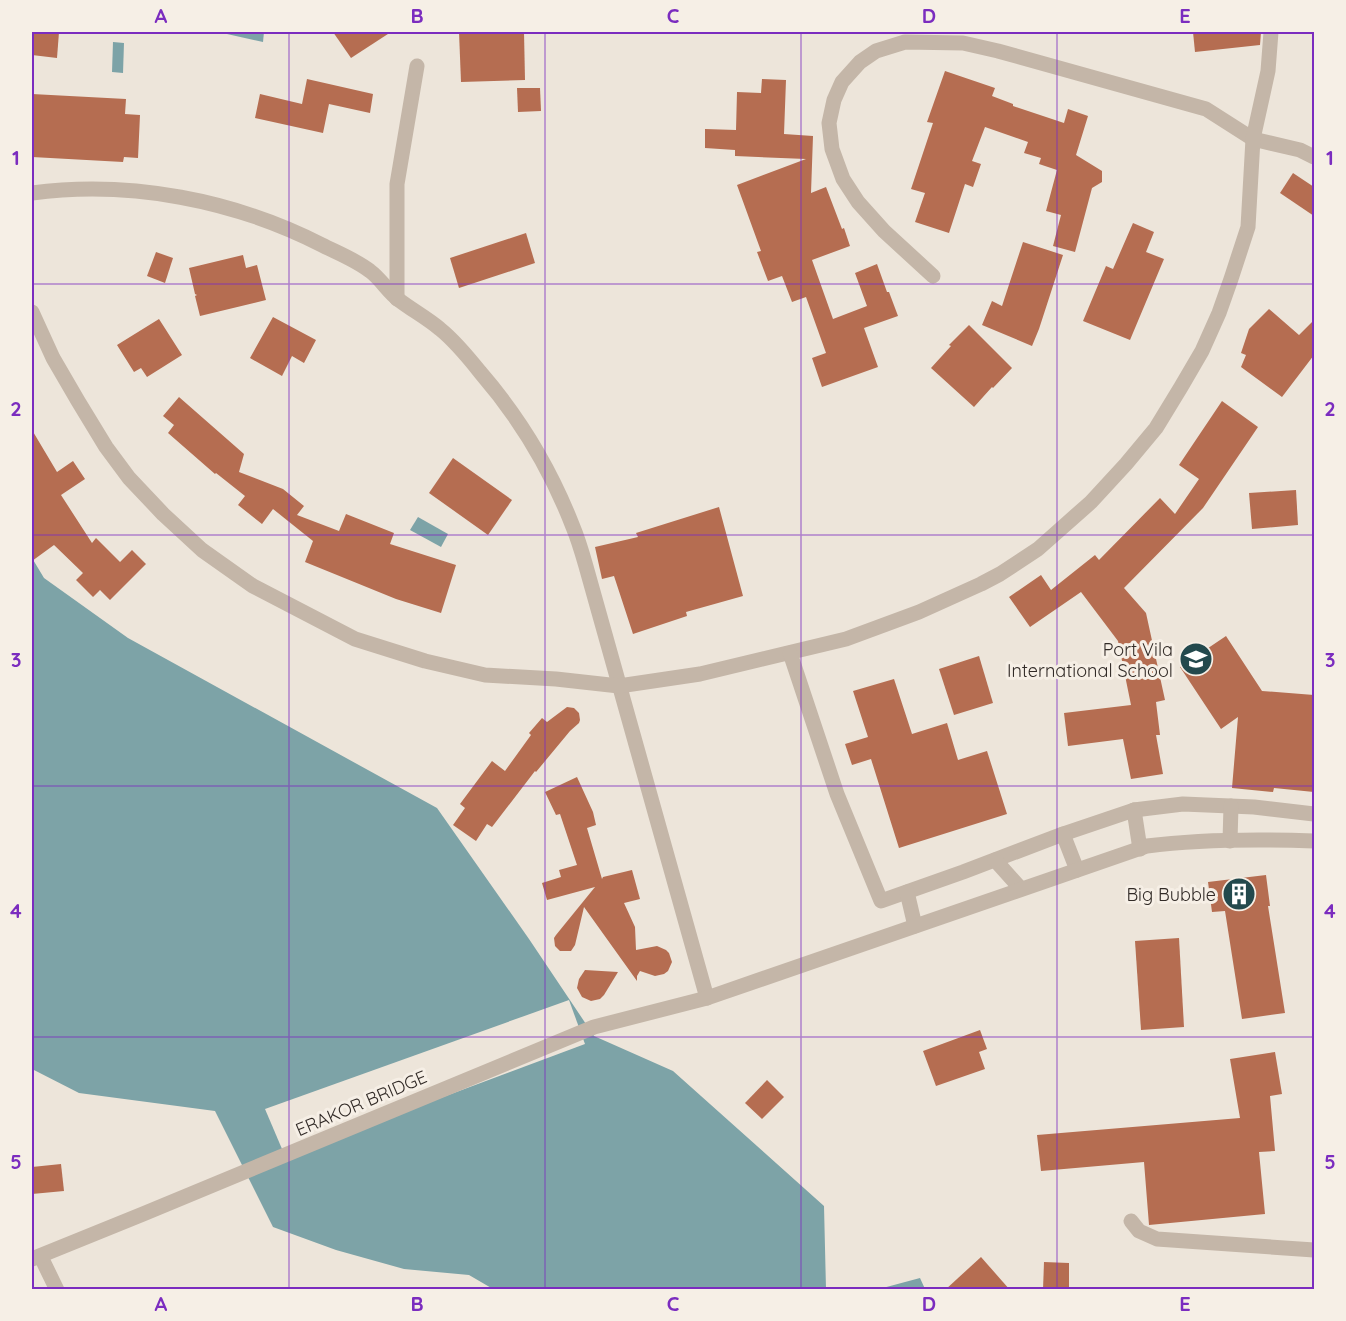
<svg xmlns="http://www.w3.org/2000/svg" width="1346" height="1321" viewBox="0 0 1346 1321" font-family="Quicksand,sans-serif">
	<rect width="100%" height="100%" fill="#ede5da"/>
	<g fill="#7da3a7">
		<polygon points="218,32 264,32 263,42"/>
		<polygon points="113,42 124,43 123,73 112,72"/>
		<polygon points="418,517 448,534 441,547 410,530"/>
		<polygon points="32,558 44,578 128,638 437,808 529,939 594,1036 673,1071 824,1206 826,1289 493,1289 469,1275 404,1269 336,1250 273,1227 215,1111 79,1093 32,1069"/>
		<polygon points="920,1278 925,1289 878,1289 879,1289"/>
	</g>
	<polygon fill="#ede5da" points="569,1000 585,1044 285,1156 265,1109"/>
	<g fill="#b56d51">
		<polygon points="32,32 59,32 57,58 32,55"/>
		<polygon points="333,32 391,32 351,58"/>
		<polygon points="459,32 524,32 525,80 461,82"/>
		<polygon points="1193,32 1261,32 1260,45 1195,52"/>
		<polygon points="945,71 995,88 992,96 1013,104 1013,106 1064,123 1068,109 1088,116 1076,155 1102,171 1102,182 1092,188 1075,252 1053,246 1061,215 1046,211 1057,170 1039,164 1041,158 1024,153 1028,142 985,127 972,161 981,164 973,187 965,184 949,233 915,222 925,193 911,189 933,123 927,122"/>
		<polygon points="307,79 373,94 370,113 329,104 323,133 255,118 260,94 302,104"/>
		<polygon points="762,79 786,80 784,134 813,136 811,193 826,187 842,229 844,228 850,246 812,260 833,319 867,306 855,273 877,264 887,292 889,292 898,316 864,328 878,367 822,387 812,358 826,353 806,297 792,302 782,276 768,281 757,252 761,251 737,185 806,159 735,156 735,150 705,148 705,129 736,130 737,92 761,93"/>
		<polygon points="517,88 540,88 541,111 518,112"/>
		<polygon points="32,94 126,99 125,114 140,115 138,158 124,157 123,162 32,157"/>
		<polygon points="1293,173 1314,187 1314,216 1280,193"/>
		<polygon points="1133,223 1154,232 1146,252 1164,259 1130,340 1083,321 1106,266 1113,269"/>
		<polygon points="526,233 535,263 459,288 450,258"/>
		<polygon points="1023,242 1063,255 1039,329 1032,346 982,325 992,301 1002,306"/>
		<polygon points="156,252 173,258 165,283 147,276"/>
		<polygon points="243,255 246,268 257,265 266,300 200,316 195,296 197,295 195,294 189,268"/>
		<polygon points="1269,309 1299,335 1314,320 1314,355 1282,397 1241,367 1246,355 1241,353 1249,329"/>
		<polygon points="273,317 316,340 304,363 292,356 282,376 250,358"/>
		<polygon points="159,319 182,355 147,377 141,368 134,372 117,345"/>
		<polygon points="969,325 1012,368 993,388 992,387 974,407 931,368 951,346 949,345"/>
		<polygon points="179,397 244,454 239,472 283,489 304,506 297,515 339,531 346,514 394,533 390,544 456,565 441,613 396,599 305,562 313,541 273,509 262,524 238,505 245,496 216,473 215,474 168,433 174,425 163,416"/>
		<polygon points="1222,401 1258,427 1203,508 1124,588 1146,613 1165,700 1156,702 1160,735 1156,735 1163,774 1131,779 1123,739 1068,746 1064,713 1131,705 1118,641 1081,592 1030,627 1009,597 1041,575 1051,590 1095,555 1099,560 1160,498 1175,514 1199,479 1179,465"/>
		<polygon points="32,430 57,472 73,461 85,479 61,495 92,543 96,538 120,562 132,550 146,564 110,600 100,590 93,597 76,580 83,573 54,545 32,561"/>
		<polygon points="453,458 512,500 488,535 429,493"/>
		<polygon points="1296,490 1298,525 1252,529 1249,493"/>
		<polygon points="719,507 743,596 686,612 687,616 633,634 614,576 602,579 595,547 638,537 636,533"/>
		<polygon points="1226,636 1262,691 1314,695 1314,792 1274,788 1273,792 1232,788 1238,717 1221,729 1180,667"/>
		<polygon points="979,656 993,703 954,715 939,669"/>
		<polygon points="894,679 912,734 947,723 958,760 987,751 1007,814 899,848 871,759 852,765 845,744 868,737 853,691"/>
		<polygon points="567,707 574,708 579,713 580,720 579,723 570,731 536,772 535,771 492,827 487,824 476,841 453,825 465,808 460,804 492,761 505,771 531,735 529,733 542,718 547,722"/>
		<polygon points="577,777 593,812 596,825 587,828 602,879 603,877 632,870 640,899 624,903 635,927 636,950 657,946 666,950 669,953 672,962 668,971 664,974 655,976 640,971 637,976 637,981 584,907 575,945 571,951 560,951 555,946 554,938 556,935 595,887 547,900 542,883 561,877 559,870 577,865 560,814 556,815 545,792"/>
		<polygon points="1266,875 1270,906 1268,906 1285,1013 1242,1019 1225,911 1212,912 1208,882"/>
		<polygon points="1179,938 1184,1027 1141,1030 1135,941"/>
		<polygon points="585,970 618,972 604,995 600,999 591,1001 582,997 577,988 579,979"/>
		<polygon points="980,1030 987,1049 979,1052 985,1069 936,1086 923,1051"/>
		<polygon points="1275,1052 1282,1094 1270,1096 1275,1151 1259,1152 1265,1214 1149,1225 1144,1162 1041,1171 1037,1135 1240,1118 1230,1059"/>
		<polygon points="767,1080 784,1097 762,1119 745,1103"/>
		<polygon points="61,1164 64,1191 32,1194 32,1167"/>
		<polygon points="981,1257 1010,1290 945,1290"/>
		<polygon points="1044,1262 1069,1263 1069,1290 1043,1290"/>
	</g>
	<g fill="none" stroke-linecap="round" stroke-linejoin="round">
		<g stroke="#c4b6a8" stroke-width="15">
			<path d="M 32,193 C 130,180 234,200 322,245 C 338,253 356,260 370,271 C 381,279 388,292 399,300 C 412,310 427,318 440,329 C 455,341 468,357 480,372 C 519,417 551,470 573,527 C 579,541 583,556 587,570 L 707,998"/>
			<polyline points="933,276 884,231 858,202 843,179 832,149 829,123 834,100 842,82 860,62 876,51 905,42 963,43 998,51 1206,109 1253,139 1300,150 1314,157"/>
			<polyline points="397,299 397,184 417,66"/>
			<polyline points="32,312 53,358 78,401 106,447 129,478 163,514 202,550 253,586 355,639 425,661 485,675 556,679 619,686 700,674 846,639 919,612 981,584 1000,574 1038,549 1091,502 1126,464 1156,428 1181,387 1202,351 1219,313 1231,279 1248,227 1253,139 1268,71 1271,32"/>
			<polyline points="790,653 837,794 881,901 963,872 1063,834 1134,810 1183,804 1254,807 1314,814"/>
			<polyline points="1134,810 1140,849"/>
			<polyline points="1063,834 1077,870"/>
			<polyline points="1230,841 1231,806"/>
			<polyline points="995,860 1021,889"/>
			<polyline points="907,892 915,926"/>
			<polyline points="1131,1221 1139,1231 1157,1239 1314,1250"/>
			<polyline points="41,1257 57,1290"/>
			<path d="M 32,1259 L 143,1214 L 594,1027 L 707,998 L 1147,846 C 1202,839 1258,839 1314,841"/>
		</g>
	</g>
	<path fill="none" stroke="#7b2cbf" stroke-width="1.5" stroke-opacity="0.55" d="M 289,32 L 289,1290M 545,32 L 545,1290M 801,32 L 801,1290M 1057,32 L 1057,1290M 32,284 L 1314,284M 32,535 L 1314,535M 32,786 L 1314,786M 32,1037 L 1314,1037"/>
	<defs>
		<g id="school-disc" transform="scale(1.725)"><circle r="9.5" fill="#23494d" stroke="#f6efe6"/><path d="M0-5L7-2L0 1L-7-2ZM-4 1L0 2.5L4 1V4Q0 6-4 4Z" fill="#fff"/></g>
		<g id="building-disc" transform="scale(1.725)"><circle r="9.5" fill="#23494d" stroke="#f6efe6"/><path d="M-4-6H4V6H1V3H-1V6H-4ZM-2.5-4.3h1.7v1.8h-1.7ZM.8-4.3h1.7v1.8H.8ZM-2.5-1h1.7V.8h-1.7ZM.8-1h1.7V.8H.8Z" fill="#fff"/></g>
	</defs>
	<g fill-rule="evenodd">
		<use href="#school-disc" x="1196" y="659"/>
		<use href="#building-disc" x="1239" y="894"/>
	</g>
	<g text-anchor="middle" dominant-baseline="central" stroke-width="6" stroke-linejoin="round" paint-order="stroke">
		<g font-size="18" fill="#322b27" stroke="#f6efe6" text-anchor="end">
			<text x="1173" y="649">Port Vila<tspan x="1173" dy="21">International School</tspan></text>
			<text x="1216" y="894">Big Bubble</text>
		</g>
		<g font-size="18" fill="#322b27" stroke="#f6efe6">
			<text transform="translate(361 1103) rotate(-23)">ERAKOR BRIDGE</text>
		</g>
	</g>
	<rect width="1346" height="1321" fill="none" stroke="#f6efe6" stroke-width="66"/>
	<rect x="33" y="33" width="1280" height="1255" fill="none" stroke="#7b2cbf" stroke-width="2"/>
	<g font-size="20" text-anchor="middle" font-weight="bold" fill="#7b2cbf">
		<text x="161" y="23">A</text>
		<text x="417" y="23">B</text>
		<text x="673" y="23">C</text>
		<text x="929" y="23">D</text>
		<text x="1185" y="23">E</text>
		<text x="16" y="165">1</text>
		<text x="1330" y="165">1</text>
		<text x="16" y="416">2</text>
		<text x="1330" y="416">2</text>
		<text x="16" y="667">3</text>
		<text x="1330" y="667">3</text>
		<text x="16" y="918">4</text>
		<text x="1330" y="918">4</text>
		<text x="16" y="1169">5</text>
		<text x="1330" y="1169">5</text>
		<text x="161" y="1311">A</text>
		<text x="417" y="1311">B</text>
		<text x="673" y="1311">C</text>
		<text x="929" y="1311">D</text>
		<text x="1185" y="1311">E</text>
	</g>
</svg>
